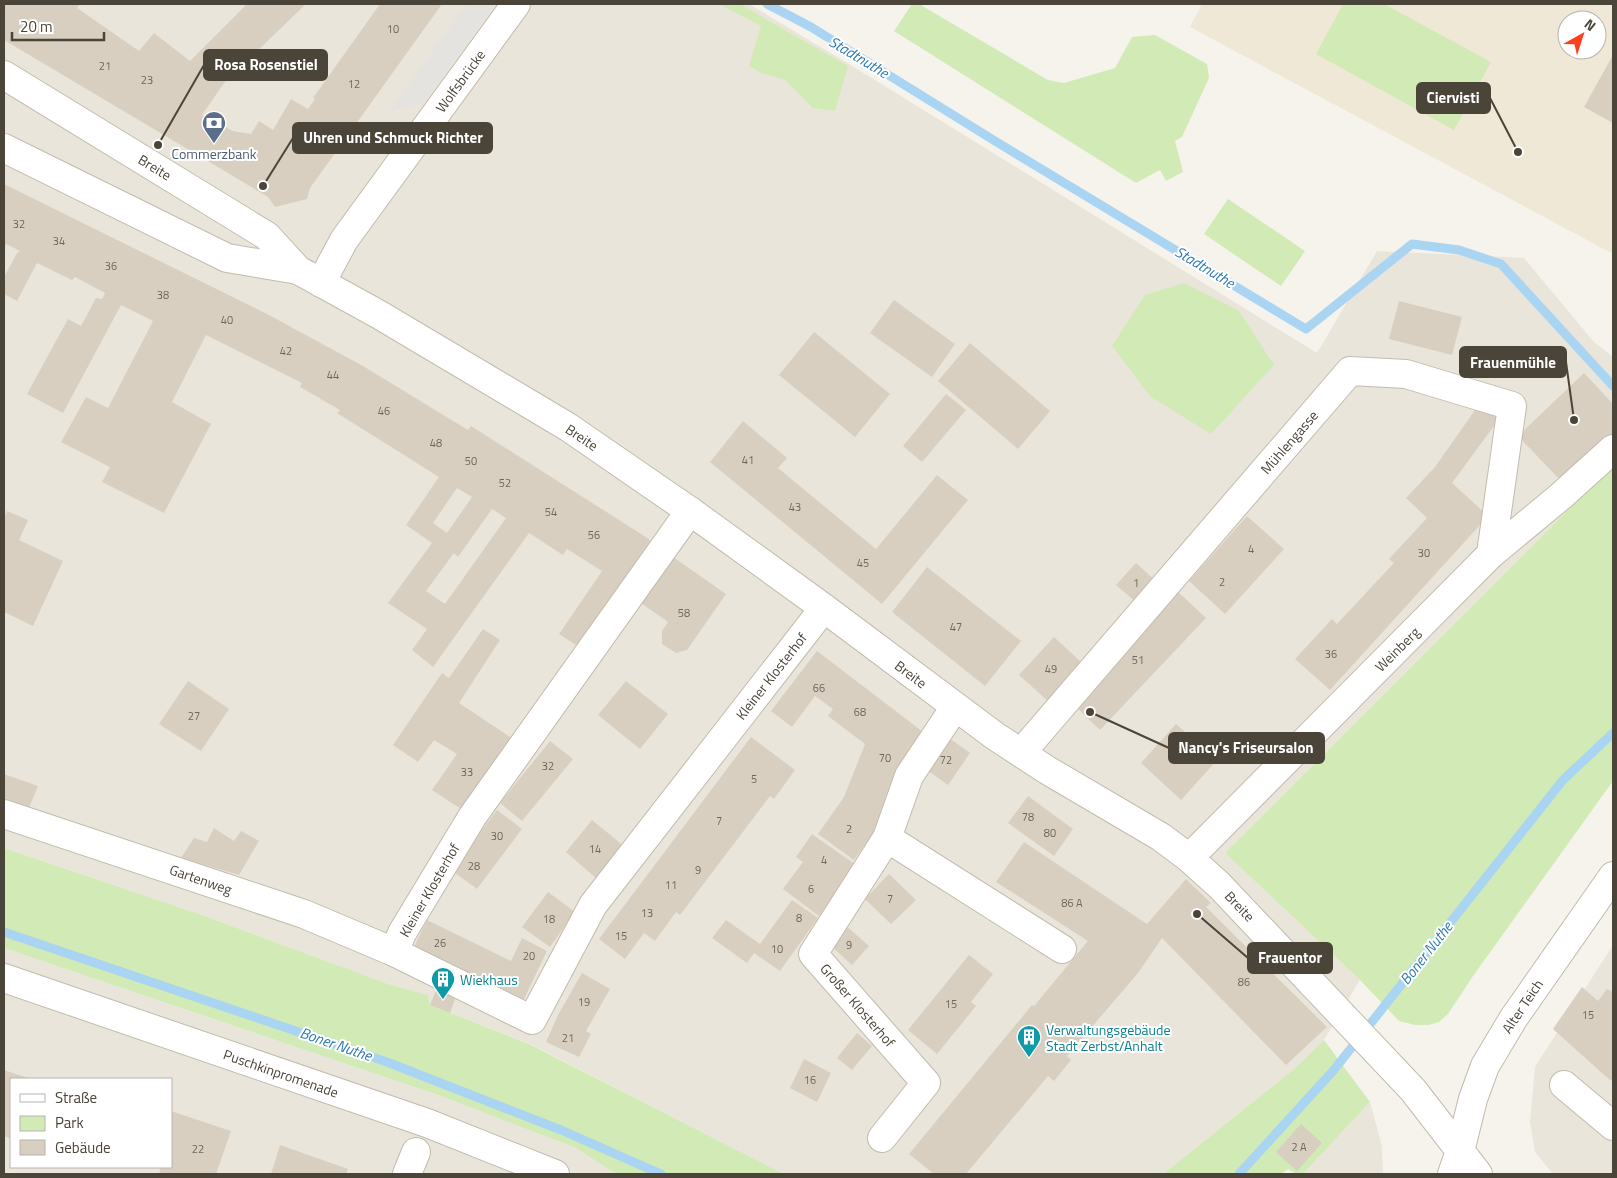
<svg xmlns="http://www.w3.org/2000/svg" width="1617" height="1178" viewBox="0 0 1617 1178" font-family="'Titillium Web',sans-serif">
	<rect width="100%" height="100%" fill="#f6f3ec"/>
	<g fill="#eae5da" fill-rule="evenodd">
		<polygon points="4,4 749,4 862,72 1317,353 1377,251 1524,258 1594,342 1613,357 1613,465 1225,853 1360,980 1324,1040 1294,1069 1163,1174 784,1174 530,1044 430,1005 428,995 388,984 199,914 4,848"/>
		<polygon points="1613,945 1613,1174 1553,1174 1535,1152 1530,1122 1535,1067"/>
		<path d="M 4,948 L 438,1095 L 576,1148 L 616,1174 L 4,1174 ZM 11,1079 L 171,1079 L 171,1167 L 11,1167 Z"/>
		<polygon points="1370,1102 1382,1146 1383,1174 1303,1174"/>
	</g>
	<path fill="#efe8d6" fill-rule="evenodd" d="M 1202,4 L 1613,4 L 1613,254 L 1190,27 ZM 1567,20 L 1597,20 L 1597,50 L 1567,50 Z"/>
	<g fill="#d2eab5">
		<polygon points="719,4 740,4 848,66 835,111 813,108 785,80 761,73 749,66 761,26"/>
		<polygon points="912,4 919,4 1048,80 1064,83 1115,68 1132,37 1155,35 1207,64 1209,78 1182,137 1175,141 1183,172 1166,181 1160,170 1136,183 894,31"/>
		<polygon points="1343,4 1384,4 1491,62 1454,130 1316,54"/>
		<polygon points="1228,199 1305,251 1281,286 1204,234"/>
		<polygon points="1184,283 1239,311 1274,365 1211,434 1150,396 1112,346 1145,295"/>
		<polygon points="1613,465 1613,781 1473,976 1448,1014 1439,1022 1429,1025 1415,1025 1399,1021 1360,980 1225,853"/>
		<polygon points="4,848 199,914 388,984 428,995 430,1005 529,1044 784,1174 616,1174 576,1148 438,1095 4,948"/>
		<polygon points="1324,1040 1370,1102 1303,1174 1296,1174 1288,1169 1281,1174 1163,1174 1294,1069"/>
	</g>
	<polygon fill="#e5e3e0" points="467,4 495,4 425,102 389,112"/>
	<g fill="none" stroke-linecap="round" stroke-linejoin="round">
		<g stroke="#a9d4f2" stroke-width="9">
			<polyline points="767,4 811,27 995,141 1306,329 1412,244 1459,250 1501,264 1613,386"/>
			<polyline points="4,932 387,1062 561,1130 661,1174"/>
			<polyline points="1239,1174 1333,1071 1563,780 1613,733"/>
		</g>
	</g>
	<g fill="#d8cfc1" fill-rule="evenodd">
		<polygon points="4,4 80,4 77,8 139,51 154,33 190,61 247,4 306,4 224,83 202,115 233,131 251,134 259,121 273,130 291,99 308,109 315,99 313,98 380,4 442,4 310,188 307,199 275,207 268,197 4,40"/>
		<polygon points="1613,55 1613,123 1584,107"/>
		<path d="M 4,184 L 269,315 L 363,366 L 468,430 L 471,426 L 649,539 L 651,545 L 582,649 L 559,634 L 602,571 L 567,549 L 563,555 L 529,533 L 433,667 L 412,650 L 427,629 L 388,603 L 432,543 L 406,525 L 439,477 L 337,413 L 340,410 L 300,387 L 302,383 L 206,335 L 172,402 L 211,424 L 164,513 L 102,482 L 110,467 L 61,442 L 86,397 L 108,408 L 153,321 L 121,305 L 63,413 L 27,394 L 68,319 L 81,326 L 96,298 L 102,299 L 105,293 L 75,277 L 72,280 L 37,263 L 17,301 L 4,294 L 4,277 L 17,253 L 20,251 L 6,244 L 4,248 ZM 457,488 L 472,497 L 447,533 L 433,523 ZM 492,509 L 506,518 L 445,604 L 426,591 L 454,553 L 458,557 Z"/>
		<polygon points="894,300 955,344 932,377 870,333"/>
		<polygon points="1399,301 1462,317 1452,355 1389,339"/>
		<polygon points="814,332 890,394 855,437 779,375"/>
		<polygon points="970,343 1050,411 1018,449 938,381"/>
		<polygon points="1584,373 1613,404 1613,437 1564,484 1518,436"/>
		<polygon points="946,394 966,410 922,462 903,446"/>
		<polygon points="1480,403 1499,419 1452,483 1488,516 1330,690 1295,659 1332,619 1337,624 1394,563 1389,559 1427,518 1406,498 1435,467"/>
		<polygon points="743,421 787,458 778,468 876,549 937,475 968,500 882,604 710,462"/>
		<polygon points="7,511 28,520 19,540 63,561 33,626 4,612 4,519"/>
		<polygon points="1247,516 1284,549 1225,614 1189,581"/>
		<polygon points="673,557 726,594 687,650 676,653 662,644 662,631 668,622 641,603"/>
		<polygon points="1136,563 1156,581 1137,603 1116,585"/>
		<polygon points="927,567 1021,641 985,686 892,612"/>
		<polygon points="1176,590 1206,618 1100,730 1071,702"/>
		<polygon points="483,629 500,640 459,703 513,739 464,811 432,790 457,754 434,740 418,762 393,745 442,673 449,678"/>
		<polygon points="1054,637 1082,663 1048,701 1019,675"/>
		<polygon points="817,651 927,735 880,823 854,860 818,834 844,797 865,744 828,716 833,709 815,696 792,727 771,711"/>
		<polygon points="188,681 229,709 201,751 159,724"/>
		<polygon points="626,681 668,714 640,749 598,715"/>
		<polygon points="1176,724 1217,760 1181,800 1141,763"/>
		<polygon points="945,735 970,753 948,785 923,767"/>
		<polygon points="751,737 795,770 774,799 770,796 680,915 676,912 655,941 644,933 625,959 599,939"/>
		<polygon points="550,741 573,759 522,821 500,803"/>
		<polygon points="4,774 38,786 28,810 4,802"/>
		<polygon points="1028,796 1073,829 1054,856 1008,823"/>
		<polygon points="497,810 522,829 477,889 451,870"/>
		<polygon points="592,820 625,847 597,879 566,852"/>
		<polygon points="214,828 234,841 241,831 259,841 239,875 181,858 194,838 207,842"/>
		<polygon points="812,834 856,865 819,916 783,889 803,862 796,857"/>
		<polygon points="1024,842 1147,924 1186,879 1211,903 1206,907 1327,1027 1286,1065 1162,938 1138,973 1067,1056 1071,1060 1054,1081 1048,1076 966,1174 934,1174 909,1154 1032,1005 1034,1006 1088,941 996,882"/>
		<polygon points="889,874 916,900 891,924 865,899"/>
		<polygon points="548,892 575,912 550,947 522,927"/>
		<polygon points="792,900 818,918 780,971 754,953 747,963 712,938 726,920 760,944"/>
		<polygon points="427,920 511,961 522,938 547,951 523,1001 414,947"/>
		<polygon points="845,925 869,946 852,965 828,943"/>
		<polygon points="969,955 993,974 971,1002 976,1006 937,1054 908,1030"/>
		<polygon points="582,973 610,989 586,1031 591,1034 579,1057 546,1042 558,1015"/>
		<polygon points="1582,987 1598,1001 1607,989 1613,992 1613,1078 1611,1081 1553,1029"/>
		<polygon points="437,988 456,996 450,1013 430,1005"/>
		<polygon points="857,1033 872,1046 852,1070 837,1058"/>
		<polygon points="804,1059 831,1073 817,1102 790,1088"/>
		<polygon points="4,1070 31,1079 11,1079 11,1139 4,1136"/>
		<polygon points="171,1111 231,1131 216,1174 159,1174 161,1167 171,1167"/>
		<polygon points="1301,1124 1322,1143 1297,1171 1276,1152"/>
		<polygon points="280,1145 348,1169 346,1174 271,1174"/>
	</g>
	<g fill="none" stroke-linecap="round" stroke-linejoin="round">
		<g stroke="#c2bbae" stroke-width="30">
			<g id="minor">
				<polyline points="4,75 267,236 298,270 378,314 568,427 690,511 824,608 995,736 1047,770 1161,837 1189,858 1219,885 1413,1090 1478,1174"/>
				<polyline points="4,148 227,258 298,270"/>
				<polyline points="321,283 344,240 516,4"/>
				<polyline points="1021,753 1350,371 1406,374 1512,406 1491,554"/>
				<polyline points="4,814 304,914 394,952 532,1020 593,905 824,608"/>
				<polyline points="887,838 1062,949"/>
				<polyline points="1189,858 1491,554 1561,496 1613,449"/>
				<polyline points="394,952 402,933 472,817 690,511"/>
				<polyline points="4,978 427,1123 555,1174"/>
				<polyline points="1564,1085 1613,1126"/>
				<polyline points="882,1138 926,1083 813,954 887,838 909,776 955,707"/>
				<polyline points="407,1174 416,1152"/>
				<polyline points="1452,1174 1460,1151 1473,1099 1485,1066 1513,1019 1613,876"/>
			</g>
		</g>
		<use href="#minor" stroke="#fff" stroke-width="28"/>
	</g>
	<defs>
		<g id="bank-pin" transform="scale(1.25)"><path d="M0 17L-7.5 6A9.5 9.5 0 1 1 7.5 6Z" fill="#5c6f8a" stroke="#fff"/><path d="M-6-4H6V4H-6ZM0-2.3a2.3 2.3 0 1 0 0 4.6a2.3 2.3 0 1 0 0-4.6Z" fill="#fff"/></g>
		<g id="building-pin" transform="scale(1.25)"><path d="M0 17L-7.5 6A9.5 9.5 0 1 1 7.5 6Z" fill="#0f9aa8" stroke="#fff"/><path d="M-4-6H4V6H1V3H-1V6H-4ZM-2.5-4.3h1.7v1.8h-1.7ZM.8-4.3h1.7v1.8H.8ZM-2.5-1h1.7V.8h-1.7ZM.8-1h1.7V.8H.8Z" fill="#fff"/></g>
	</defs>
	<g fill-rule="evenodd">
		<use href="#bank-pin" x="214" y="123"/>
		<use href="#building-pin" x="443" y="979"/>
		<use href="#building-pin" x="1029" y="1037"/>
	</g>
	<g text-anchor="middle" dominant-baseline="central" stroke-width="4" stroke-linejoin="round" paint-order="stroke">
		<g font-size="11" fill="#6e675b">
			<text x="393" y="29">10</text>
			<text x="105" y="66">21</text>
			<text x="147" y="80">23</text>
			<text x="354" y="84">12</text>
			<text x="19" y="224">32</text>
			<text x="59" y="241">34</text>
			<text x="111" y="266">36</text>
			<text x="163" y="295">38</text>
			<text x="227" y="320">40</text>
			<text x="286" y="351">42</text>
			<text x="333" y="375">44</text>
			<text x="384" y="411">46</text>
			<text x="436" y="443">48</text>
			<text x="748" y="460">41</text>
			<text x="471" y="461">50</text>
			<text x="505" y="483">52</text>
			<text x="795" y="507">43</text>
			<text x="551" y="512">54</text>
			<text x="594" y="535">56</text>
			<text x="1251" y="549">4</text>
			<text x="1424" y="553">30</text>
			<text x="863" y="563">45</text>
			<text x="1222" y="582">2</text>
			<text x="1136" y="583">1</text>
			<text x="684" y="613">58</text>
			<text x="956" y="627">47</text>
			<text x="1331" y="654">36</text>
			<text x="1138" y="660">51</text>
			<text x="1051" y="669">49</text>
			<text x="819" y="688">66</text>
			<text x="860" y="712">68</text>
			<text x="194" y="716">27</text>
			<text x="885" y="758">70</text>
			<text x="946" y="760">72</text>
			<text x="548" y="766">32</text>
			<text x="467" y="772">33</text>
			<text x="754" y="779">5</text>
			<text x="1028" y="817">78</text>
			<text x="719" y="821">7</text>
			<text x="849" y="829">2</text>
			<text x="1050" y="833">80</text>
			<text x="497" y="836">30</text>
			<text x="595" y="849">14</text>
			<text x="824" y="860">4</text>
			<text x="474" y="866">28</text>
			<text x="698" y="870">9</text>
			<text x="671" y="885">11</text>
			<text x="811" y="889">6</text>
			<text x="890" y="899">7</text>
			<text x="1072" y="903">86 A</text>
			<text x="647" y="913">13</text>
			<text x="799" y="918">8</text>
			<text x="549" y="919">18</text>
			<text x="621" y="936">15</text>
			<text x="440" y="943">26</text>
			<text x="849" y="945">9</text>
			<text x="777" y="949">10</text>
			<text x="529" y="956">20</text>
			<text x="1244" y="982">86</text>
			<text x="584" y="1002">19</text>
			<text x="951" y="1004">15</text>
			<text x="1588" y="1015">15</text>
			<text x="568" y="1038">21</text>
			<text x="810" y="1080">16</text>
			<text x="1299" y="1147">2 A</text>
			<text x="198" y="1149">22</text>
		</g>
		<g font-size="14" fill="#4b4439" stroke="#fff">
			<text transform="translate(460 81) rotate(-54)">Wolfsbrücke</text>
			<text transform="translate(155 167) rotate(31)">Breite</text>
			<text transform="translate(582 437) rotate(34)">Breite</text>
			<text transform="translate(1289 442) rotate(-49)">Mühlengasse</text>
			<text transform="translate(1397 649) rotate(-45)">Weinberg</text>
			<text transform="translate(911 674) rotate(37)">Breite</text>
			<text transform="translate(771 676) rotate(-52)">Kleiner Klosterhof</text>
			<text transform="translate(201 879) rotate(19)">Gartenweg</text>
			<text transform="translate(429 890) rotate(-60)">Kleiner Klosterhof</text>
			<text transform="translate(1240 906) rotate(46)">Breite</text>
			<text transform="translate(858 1005) rotate(49)">Großer Klosterhof</text>
			<text transform="translate(1522 1006) rotate(-56)">Alter Teich</text>
			<text transform="translate(281 1073) rotate(19)">Puschkinpromenade</text>
		</g>
		<g font-size="14" fill="#4e5e75" stroke="#fff">
			<text x="214" y="153">Commerzbank</text>
		</g>
		<g font-size="14" fill="#0d838f" stroke="#fff" text-anchor="start">
			<text x="460" y="979">Wiekhaus</text>
			<text x="1046" y="1029">Verwaltungsgebäude<tspan x="1046" dy="16">Stadt Zerbst/Anhalt</tspan></text>
		</g>
		<g font-size="15" font-style="italic" fill="#2e7ab2" stroke="#fff">
			<text transform="translate(859 57) rotate(31)">Stadtnuthe</text>
			<text transform="translate(1205 267) rotate(31)">Stadtnuthe</text>
			<text transform="translate(1426 953) rotate(-52)">Boner Nuthe</text>
			<text transform="translate(336 1044) rotate(19)">Boner Nuthe</text>
		</g>
	</g>
	<path fill="none" stroke="#4b4439" stroke-width="2" d="M158 145L204 65M1518 152L1490 98M263 186L293 138M1574 420L1566 362M1090 712L1169 748M1197 914L1248 958"/>
	<g fill="#4b4439" stroke="#fff" stroke-width="2">
		<circle cx="158" cy="145" r="5"/>
		<circle cx="1518" cy="152" r="5"/>
		<circle cx="263" cy="186" r="5"/>
		<circle cx="1574" cy="420" r="5"/>
		<circle cx="1090" cy="712" r="5"/>
		<circle cx="1197" cy="914" r="5"/>
	</g>
	<g fill="#4b4439" stroke="#4b4439" stroke-width="2">
		<rect x="204" y="50" width="123" height="30" rx="5"/>
		<rect x="1417" y="83" width="73" height="30" rx="5"/>
		<rect x="293" y="123" width="199" height="30" rx="5"/>
		<rect x="1460" y="347" width="106" height="30" rx="5"/>
		<rect x="1169" y="733" width="155" height="30" rx="5"/>
		<rect x="1248" y="943" width="84" height="30" rx="5"/>
	</g>
	<g font-size="15" text-anchor="middle" font-weight="bold" fill="#fff">
		<text x="266" y="70">Rosa Rosenstiel</text>
		<text x="1453" y="103">Ciervisti</text>
		<text x="393" y="143">Uhren und Schmuck Richter</text>
		<text x="1513" y="368">Frauenmühle</text>
		<text x="1246" y="753">Nancy's Friseursalon</text>
		<text x="1290" y="963">Frauentor</text>
	</g>
	<rect width="1617" height="1178" fill="none" stroke="#4b4439" stroke-width="10"/>
	<rect x="10" y="1078" width="162" height="90" fill="#ffffff" stroke="#b7b4b0"/>
	<rect x="20" y="1094" width="25" height="8" fill="#ffffff" stroke="#b7b4b0"/>
	<text x="55" y="1103" font-size="15" fill="#4b4439">Straße</text>
	<rect x="20" y="1116" width="25" height="15" fill="#d2eab5" stroke="#b7b4b0"/>
	<text x="55" y="1128" font-size="15" fill="#4b4439">Park</text>
	<rect x="20" y="1140" width="25" height="15" fill="#d8cfc1" stroke="#b7b4b0"/>
	<text x="55" y="1153" font-size="15" fill="#4b4439">Gebäude</text>
	<g transform="translate(1582 35) rotate(39)"><circle r="24" fill="#ffffff" stroke="#b7b4b0"/>
	<path d="M0-4L9 19L0 12L-9 19Z" fill="#fc3f1d"/>
	<text y="-8" font-size="14" font-weight="bold" text-anchor="middle" fill="#4b4439">N</text>
	</g>
	<path d="M12 32v8h92v-8" fill="none" stroke="#4b4439" stroke-width="2.5"/>
	<text x="20" y="32" font-size="15" fill="#4b4439" stroke="#ffffff" stroke-width="4" paint-order="stroke">20 m</text>
</svg>
